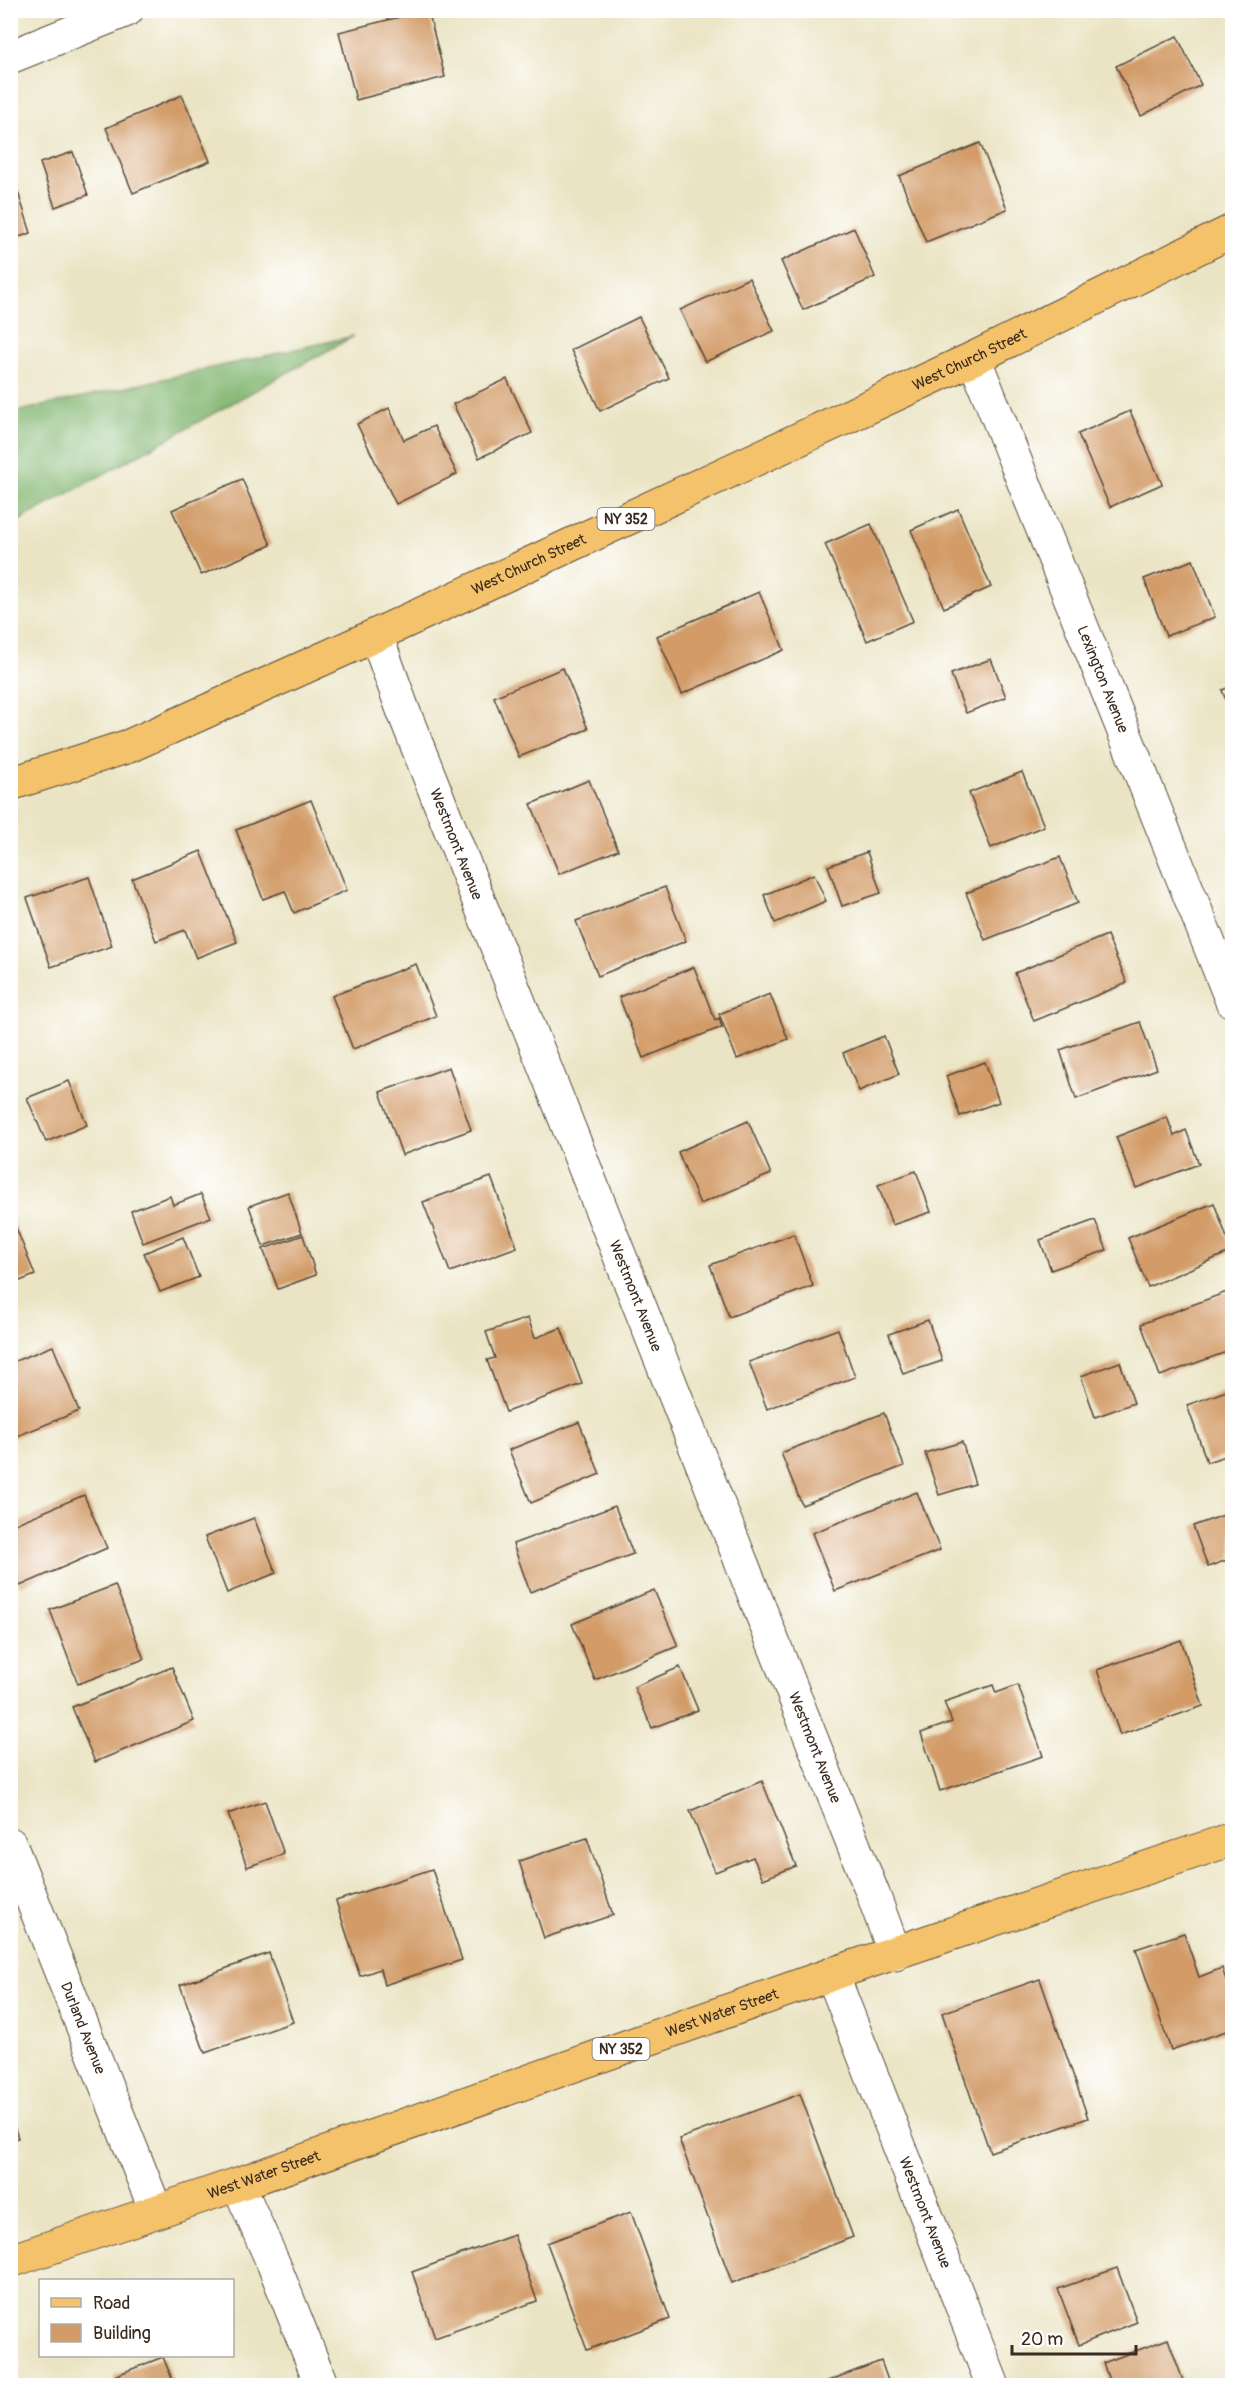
<svg xmlns="http://www.w3.org/2000/svg" width="1243" height="2396" viewBox="0 0 1243 2396" font-family="Pangolin,sans-serif">
	<rect width="100%" height="100%" fill="#fff"/>
	<filter id="ink" filterUnits="userSpaceOnUse"><feTurbulence type="fractalNoise" baseFrequency=".0167" numOctaves="2"/><feDisplacementMap in="SourceGraphic" scale="12" xChannelSelector="R" yChannelSelector="G"/><feConvolveMatrix kernelMatrix="1 2 1 2 8 2 1 2 1" color-interpolation-filters="sRGB"/></filter>
	<filter id="wash" filterUnits="userSpaceOnUse"><feTurbulence type="fractalNoise" baseFrequency=".008" numOctaves="4" result="noise"/><feDisplacementMap in="SourceGraphic" scale="24" xChannelSelector="R" yChannelSelector="G"/><feGaussianBlur stdDeviation="1.35" result="paint"/><feColorMatrix in="noise" values="0 0 0 0 0 0 0 0 0 0 0 0 0 0 0 0 0 1.4 0 .05"/><feComposite in="paint" operator="in"/></filter>
	<g filter="url(#wash)">
		<rect width="100%" height="100%" fill="#ebe4c4"/>
		<polygon fill="#85b873" stroke="#607148" stroke-width="1.5" points="354,336 11,525 11,413"/>
		<g id="blocks">
			<g fill="#d29b67">
				<polygon points="428,10 445,77 356,100 339,32"/>
				<polygon points="1177,36 1201,85 1141,116 1116,66"/>
				<polygon points="182,95 210,161 133,193 106,128"/>
				<polygon points="980,143 1007,209 926,242 899,176"/>
				<polygon points="73,152 88,195 55,207 40,163"/>
				<polygon points="11,170 31,233 10,240 10,171"/>
				<polygon points="854,228 875,277 803,310 781,261"/>
				<polygon points="749,278 774,331 705,362 680,310"/>
				<polygon points="639,317 669,378 600,411 571,350"/>
				<polygon points="507,379 532,433 479,458 453,404"/>
				<polygon points="389,408 404,440 434,426 457,474 396,504 357,424"/>
				<polygon points="1130,411 1162,484 1110,507 1078,434"/>
				<polygon points="242,479 271,545 201,575 172,510"/>
				<polygon points="958,509 991,587 944,608 911,530"/>
				<polygon points="871,524 913,621 867,641 825,544"/>
				<polygon points="1193,560 1215,617 1166,636 1144,579"/>
				<polygon points="759,592 784,650 682,694 657,636"/>
				<polygon points="991,659 1006,697 966,713 951,674"/>
				<polygon points="563,668 588,729 519,757 494,697"/>
				<polygon points="1232,686 1232,717 1222,690"/>
				<polygon points="1022,772 1044,826 991,848 969,793"/>
				<polygon points="589,780 618,850 559,874 531,804"/>
				<polygon points="311,800 347,890 294,913 285,891 263,899 236,830"/>
				<polygon points="201,851 237,942 196,958 185,930 156,941 132,879"/>
				<polygon points="867,852 881,893 842,906 828,866"/>
				<polygon points="1060,857 1078,903 985,940 966,893"/>
				<polygon points="814,874 826,901 775,923 764,895"/>
				<polygon points="89,877 112,946 51,967 27,898"/>
				<polygon points="665,887 686,941 598,976 576,921"/>
				<polygon points="1107,935 1127,983 1034,1021 1015,973"/>
				<polygon points="416,964 436,1016 353,1049 332,996"/>
				<polygon points="694,967 715,1020 719,1018 722,1027 643,1058 619,997"/>
				<polygon points="770,994 788,1039 737,1059 719,1014"/>
				<polygon points="1140,1022 1157,1069 1076,1099 1060,1050"/>
				<polygon points="884,1036 899,1074 859,1091 843,1053"/>
				<polygon points="985,1062 999,1102 960,1116 946,1076"/>
				<polygon points="449,1067 471,1130 402,1155 380,1092"/>
				<polygon points="69,1081 87,1125 46,1142 27,1098"/>
				<polygon points="1167,1117 1174,1136 1186,1130 1199,1164 1136,1188 1116,1137"/>
				<polygon points="748,1121 771,1174 700,1204 678,1152"/>
				<polygon points="916,1171 931,1212 892,1225 878,1185"/>
				<polygon points="491,1177 517,1247 450,1272 423,1202"/>
				<polygon points="288,1192 302,1233 263,1246 249,1206"/>
				<polygon points="201,1194 211,1217 143,1243 131,1211 170,1196 173,1205"/>
				<polygon points="1214,1203 1232,1251 1148,1287 1128,1238"/>
				<polygon points="13,1220 35,1275 10,1285 10,1221"/>
				<polygon points="1095,1220 1107,1250 1051,1270 1040,1240"/>
				<polygon points="794,1234 813,1286 729,1317 710,1265"/>
				<polygon points="303,1235 316,1275 278,1289 263,1249"/>
				<polygon points="183,1237 199,1277 160,1292 144,1253"/>
				<polygon points="1232,1290 1232,1350 1160,1376 1141,1324"/>
				<polygon points="528,1318 535,1338 561,1328 582,1384 506,1412 487,1360 495,1358 486,1332"/>
				<polygon points="928,1320 942,1361 903,1374 889,1334"/>
				<polygon points="838,1329 855,1377 767,1409 749,1362"/>
				<polygon points="53,1346 79,1411 10,1439 10,1363"/>
				<polygon points="1120,1362 1134,1403 1095,1417 1081,1376"/>
				<polygon points="1232,1389 1232,1454 1207,1462 1187,1405"/>
				<polygon points="884,1413 904,1466 802,1505 781,1453"/>
				<polygon points="579,1422 600,1474 531,1503 509,1450"/>
				<polygon points="962,1442 975,1484 939,1495 925,1453"/>
				<polygon points="917,1492 940,1550 835,1591 812,1533"/>
				<polygon points="84,1495 107,1548 20,1586 10,1563 10,1526"/>
				<polygon points="615,1506 633,1554 530,1592 513,1544"/>
				<polygon points="1232,1512 1232,1558 1208,1567 1193,1526"/>
				<polygon points="254,1518 276,1573 227,1593 205,1537"/>
				<polygon points="115,1585 144,1659 78,1684 50,1610"/>
				<polygon points="654,1590 678,1646 595,1680 572,1624"/>
				<polygon points="1181,1640 1203,1706 1120,1735 1097,1670"/>
				<polygon points="172,1667 194,1721 95,1762 72,1707"/>
				<polygon points="680,1667 698,1710 652,1728 634,1687"/>
				<polygon points="993,1685 996,1693 1018,1685 1043,1756 940,1791 921,1733 952,1722 944,1702"/>
				<polygon points="762,1781 796,1866 763,1879 753,1857 715,1872 690,1811"/>
				<polygon points="265,1801 284,1854 247,1867 228,1814"/>
				<polygon points="587,1838 613,1915 544,1938 519,1861"/>
				<polygon points="432,1869 462,1960 384,1985 380,1969 360,1976 336,1901"/>
				<polygon points="1184,1933 1199,1977 1222,1968 1232,1998 1232,2029 1171,2050 1136,1949"/>
				<polygon points="269,1953 293,2022 205,2053 180,1985"/>
				<polygon points="1040,1979 1088,2118 990,2152 942,2013"/>
				<polygon points="800,2094 853,2237 732,2283 679,2139"/>
				<polygon points="11,2116 18,2138 10,2140 10,2117"/>
				<polygon points="631,2212 670,2319 587,2350 547,2243"/>
				<polygon points="514,2235 537,2301 435,2338 412,2272"/>
				<polygon points="1117,2268 1137,2322 1079,2345 1058,2289"/>
				<polygon points="1168,2339 1185,2386 1111,2386 1103,2363"/>
				<polygon points="163,2357 175,2386 117,2386 114,2376"/>
				<polygon points="881,2361 890,2386 817,2386 817,2385"/>
			</g>
		</g>
	</g>
	<g filter="url(#ink)">
		<use href="#blocks" fill-opacity="0" stroke="#554637" stroke-width="1.5"/>
		<g fill="none" stroke-linecap="round" stroke-linejoin="round">
			<g stroke="#554637" stroke-width="35">
				<g id="minor">
					<polyline points="10,57 127,10"/>
					<path id="s1" d="M 974,358 L 1232,1001"/>
					<path id="s2" d="M 376,635 L 403,710 L 873,1894 L 895,1954"/>
					<path id="s3" d="M 10,1844 L 156,2211"/>
					<path id="s4" d="M 832,1974 L 993,2386"/>
					<polyline points="238,2184 274,2265 322,2386"/>
				</g>
			</g>
			<g stroke="#554637" stroke-width="35">
				<g id="primary">
					<path id="s5" d="M 10,784 L 129,746 L 376,635 L 974,358 L 1232,231"/>
					<path id="s6" d="M 10,2261 L 238,2184 L 832,1974 L 1232,1839"/>
				</g>
			</g>
			<use href="#minor" stroke="#fff" stroke-width="33"/>
			<use href="#primary" stroke="#f4c26a" stroke-width="33"/>
		</g>
	</g>
	<g text-anchor="middle" dominant-baseline="central" stroke-width="4.5" stroke-linejoin="round" paint-order="stroke">
		<g fill="#fff" stroke="#766a62" stroke-width="1.5">
			<rect x="597.5" y="508" width="57" height="22" rx="4.5"/>
			<rect x="592.5" y="2038" width="57" height="22" rx="4.5"/>
		</g>
		<g font-size="14" font-weight="bold" fill="#3b2a1e">
			<text x="626" y="519">NY 352</text>
			<text x="621" y="2049">NY 352</text>
		</g>
		<g font-size="15" fill="#3b2a1e" stroke="#fff">
			<text stroke="none"><textPath href="#s5" startOffset="1050">West Church Street</textPath></text>
			<text stroke="none"><textPath href="#s5" startOffset="564">West Church Street</textPath></text>
			<text stroke="none"><textPath href="#s1" startOffset="346">Lexington Avenue</textPath></text>
			<text stroke="none"><textPath href="#s2" startOffset="224">Westmont Avenue</textPath></text>
			<text stroke="none"><textPath href="#s2" startOffset="710">Westmont Avenue</textPath></text>
			<text stroke="none"><textPath href="#s2" startOffset="1196">Westmont Avenue</textPath></text>
			<text stroke="none"><textPath href="#s6" startOffset="754">West Water Street</textPath></text>
			<text stroke="none"><textPath href="#s3" startOffset="198">Durland Avenue</textPath></text>
			<text stroke="none"><textPath href="#s6" startOffset="268">West Water Street</textPath></text>
			<text stroke="none"><textPath href="#s4" startOffset="256">Westmont Avenue</textPath></text>
		</g>
	</g>
	<rect width="1243" height="2396" fill="none" stroke="#fff" stroke-width="36"/>
	<rect x="39" y="2279" width="195" height="78" fill="#ffffff" stroke="#b1aaa5" stroke-width="1.5"/>
	<rect x="51" y="2298" width="30" height="9" fill="#f4c26a" stroke="#b1aaa5" stroke-width="1.5"/>
	<text x="93" y="2309" font-size="18" fill="#3b2a1e">Road</text>
	<rect x="51" y="2324" width="30" height="18" fill="#d29b67" stroke="#b1aaa5" stroke-width="1.5"/>
	<text x="93" y="2339" font-size="18" fill="#3b2a1e">Building</text>
	<path d="M1012 2345v9h124v-9" fill="none" stroke="#3b2a1e" stroke-width="3"/>
	<text x="1021" y="2345" font-size="18" fill="#3b2a1e" stroke="#ffffff" stroke-width="4.5" paint-order="stroke">20 m</text>
</svg>
